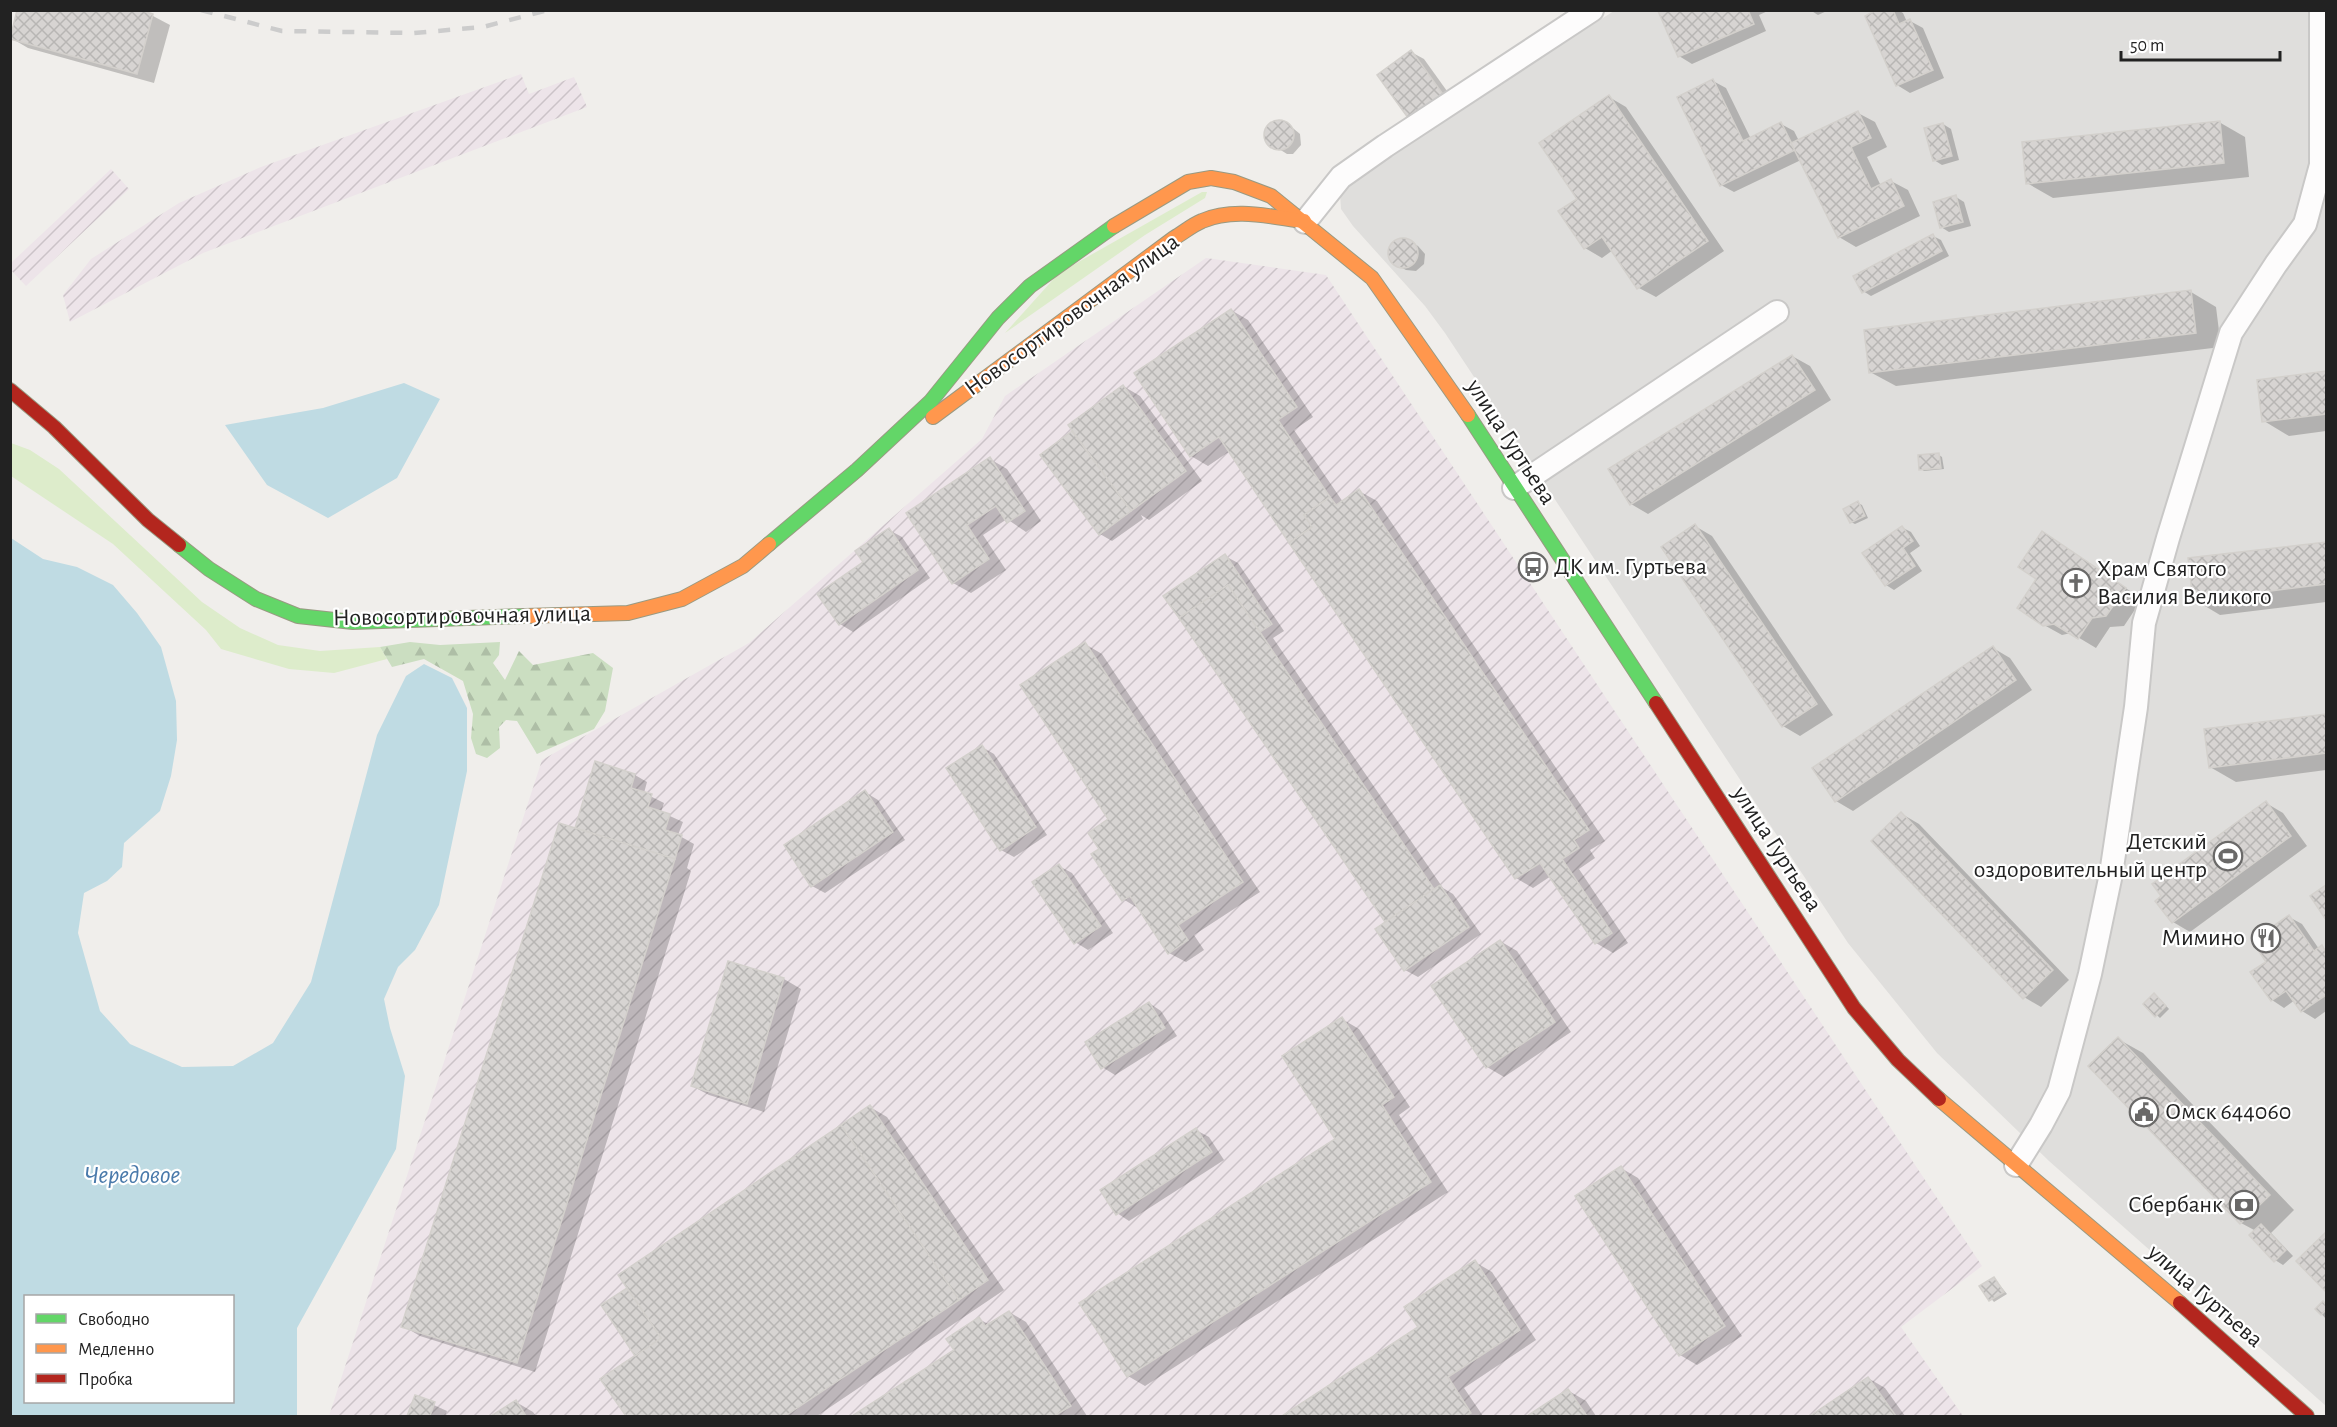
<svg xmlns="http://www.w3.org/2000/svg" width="2337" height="1427" viewBox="0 0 2337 1427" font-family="'Alegreya Sans',sans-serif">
	<defs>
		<pattern id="industrial-furrows" width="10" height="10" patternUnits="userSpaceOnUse" patternTransform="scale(1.5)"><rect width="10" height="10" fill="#ede4e9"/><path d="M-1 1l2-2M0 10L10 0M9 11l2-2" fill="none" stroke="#cbc3c8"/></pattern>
		<pattern id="forest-firs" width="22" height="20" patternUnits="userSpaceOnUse" patternTransform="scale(1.5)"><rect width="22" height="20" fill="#cbdec1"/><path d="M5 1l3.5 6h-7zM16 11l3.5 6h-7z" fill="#aebea6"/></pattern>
		<pattern id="building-cross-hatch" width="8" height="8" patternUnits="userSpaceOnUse" patternTransform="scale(1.5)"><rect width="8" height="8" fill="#d7d4d2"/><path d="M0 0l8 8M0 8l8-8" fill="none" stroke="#b8b6b4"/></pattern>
	</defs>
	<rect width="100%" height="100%" fill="#f0eeeb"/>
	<polygon fill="#dfdedc" points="1614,11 2326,11 2326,1406 2049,1161 1937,1053 1848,943 1445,333 1425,306 1353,226 1341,209 1340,194 1389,153"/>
	<g fill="url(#industrial-furrows)">
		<polygon points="521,74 529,94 574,77 587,107 203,253 70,322 63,295 91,259 179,203 261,167"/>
		<polygon points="111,169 129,189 26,286 11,270 11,263"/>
		<polygon points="1206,258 1326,275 1982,1266 1901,1327 1963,1416 329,1416 542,760 749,643 982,439 1005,396"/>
	</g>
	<g fill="#ddeccb">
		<polygon points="1202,192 1207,192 1205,198 1145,235 1005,333 1059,273"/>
		<polygon points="11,443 30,450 59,469 202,602 240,628 278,645 320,651 380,647 387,659 334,673 289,669 221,649 206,630 113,544 11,476"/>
	</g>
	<polygon fill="url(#forest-firs)" points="410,642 440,645 500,642 499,655 493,663 505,680 519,651 533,665 593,653 613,668 605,711 594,729 537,754 517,721 506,720 499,727 500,748 487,758 476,754 471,738 473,714 463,681 424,659 392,667 380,647"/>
	<g fill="#bfdbe3" fill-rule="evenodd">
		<polygon points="404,383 440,399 397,478 328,518 267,485 225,425 323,408"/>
		<path d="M 11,538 L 43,559 L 77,567 L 113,585 L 137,613 L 161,647 L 176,701 L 177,740 L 171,776 L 160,811 L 124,843 L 122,867 L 107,881 L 84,893 L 78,933 L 100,1011 L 130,1044 L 182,1067 L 233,1066 L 273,1043 L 311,982 L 377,735 L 406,676 L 424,664 L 452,678 L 467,708 L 467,771 L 439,905 L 415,950 L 398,967 L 384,999 L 390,1028 L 405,1076 L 396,1149 L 297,1328 L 297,1416 L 11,1416 ZM 26,1296 L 232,1296 L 232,1402 L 26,1402 Z"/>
	</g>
	<g fill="#0003">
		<polygon points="1663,10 1770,10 1759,15 1766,31 1692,64 1679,56 1660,12"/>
		<polygon points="1810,10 1829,10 1818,15"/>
		<polygon points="1880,10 1898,10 1903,13 1907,22 1910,21 1923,28 1944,78 1910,93 1897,85 1867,16"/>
		<polygon points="153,16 170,25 154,83 28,48 11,38"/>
		<polygon points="1411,52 1424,59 1457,105 1412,121"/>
		<polygon points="1713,81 1726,88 1751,139 1781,124 1794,131 1799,141 1858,113 1875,122 1887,147 1867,157 1881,186 1891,181 1908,190 1920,216 1856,247 1839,237 1801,160 1734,192 1721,185"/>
		<polygon points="1609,97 1626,107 1724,251 1656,297 1639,288 1613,250 1602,258 1585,248 1579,200"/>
		<polygon points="1275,122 1288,124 1300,134 1301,145 1293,154 1287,154 1268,142 1267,130"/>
		<polygon points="2219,122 2245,137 2249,177 2053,198 2027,183"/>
		<polygon points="1943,124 1951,129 1959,160 1942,165 1934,160"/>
		<polygon points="1956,197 1964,202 1971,226 1949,232 1941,227"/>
		<polygon points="1933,236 1941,240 1949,256 1871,296 1863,291"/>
		<polygon points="1399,240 1409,241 1418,246 1425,254 1424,264 1416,271 1406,270 1397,265 1390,257 1391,246"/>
		<polygon points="2191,292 2216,307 2221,347 1896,386 1870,372"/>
		<polygon points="1231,310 1248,320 1313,417 1294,430 1343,502 1359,491 1377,501 1605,841 1590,850 1595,858 1579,869 1628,943 1613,953 1596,943 1551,876 1533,888 1516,878 1230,451 1208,466 1191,456"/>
		<polygon points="1792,356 1810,366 1831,400 1648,514 1631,504"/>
		<polygon points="2326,373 2326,431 2289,436 2264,421 2258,381"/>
		<polygon points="1123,386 1140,396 1202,481 1149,520 1141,515 1143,519 1112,541 1100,534 1072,433 1078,437"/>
		<polygon points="1939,455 1942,457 1944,469 1924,471 1921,469"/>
		<polygon points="990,459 1007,469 1041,521 1026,532 1007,519 983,535 1006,570 971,593 953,583 908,514"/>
		<polygon points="1858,503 1862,505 1868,518 1855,524 1851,522"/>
		<polygon points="1695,526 1712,536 1833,715 1800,736 1783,726 1663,548"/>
		<polygon points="1903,528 1911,532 1920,546 1910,553 1922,571 1894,590 1886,585"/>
		<polygon points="889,530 902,537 930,578 853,632 840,624"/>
		<polygon points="2043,533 2142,599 2124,626 2110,627 2096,648 2071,633 2062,635 2044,625 2038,578"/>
		<polygon points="2326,543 2326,602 2220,615 2195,600 2190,560"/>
		<polygon points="1225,556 1238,563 1284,631 1273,638 1443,888 1453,894 1481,934 1418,977 1405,970 1387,923 1165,596"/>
		<polygon points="1085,644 1102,654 1260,892 1194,935 1204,950 1186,962 1169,953 1141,910 1123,899 1101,849 1110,820"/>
		<polygon points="1993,648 2010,658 2032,690 1853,811 1836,801"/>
		<polygon points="2326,715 2326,770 2236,782 2210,767 2206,730"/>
		<polygon points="982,747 994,754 1047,835 1014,857 1001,850"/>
		<polygon points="635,775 647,782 644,793 664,803 661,812 683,822 678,835 694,844 687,868 691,871 535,1372 420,1336 403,1326 582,832"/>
		<polygon points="865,792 878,800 905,840 825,893 812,886"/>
		<polygon points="2266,803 2283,813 2307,846 2190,932 2173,922"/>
		<polygon points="1902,814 1919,824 2069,980 2041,1007 2024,997"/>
		<polygon points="1059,866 1072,873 1113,933 1088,950 1075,942"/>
		<polygon points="2289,917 2302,924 2319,949 2322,947 2326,950 2326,1011 2315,1019 2302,1011 2295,1000 2284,1008 2272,1000 2268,962"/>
		<polygon points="1500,941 1517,951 1571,1032 1504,1077 1487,1067"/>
		<polygon points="729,963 784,979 801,989 764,1112 709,1095 692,1086"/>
		<polygon points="2158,997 2169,1009 2160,1018 2145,1004"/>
		<polygon points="1149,1003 1161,1011 1177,1036 1115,1075 1102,1067"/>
		<polygon points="1342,1019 1359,1029 1410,1107 1399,1115 1448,1192 1145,1386 1128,1376 1337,1139"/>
		<polygon points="2118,1039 2143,1053 2294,1210 2271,1233 2293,1256 2283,1265 2275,1260 2256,1231 2241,1223"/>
		<polygon points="870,1107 887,1117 1004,1290 817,1416 628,1416 603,1379 638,1356"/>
		<polygon points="1196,1130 1209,1137 1224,1160 1129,1221 1117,1213"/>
		<polygon points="1621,1168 1638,1178 1742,1336 1697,1365 1680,1355"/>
		<polygon points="2326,1234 2326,1289 2299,1261"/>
		<polygon points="1475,1262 1492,1272 1536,1340 1464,1388 1483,1416 1285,1416 1420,1328"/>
		<polygon points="1994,1278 2007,1294 1994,1302 1981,1287"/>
		<polygon points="2323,1303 2326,1305 2326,1319 2317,1309"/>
		<polygon points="1009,1312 1026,1322 1087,1416 855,1416 956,1351 979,1319 990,1325"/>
		<polygon points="1868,1378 1885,1388 1905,1416 1813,1416"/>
		<polygon points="1569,1391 1586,1401 1596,1416 1530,1416"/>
		<polygon points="416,1397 447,1411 445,1416 409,1416"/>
		<polygon points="516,1402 533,1412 536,1416 494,1416"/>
	</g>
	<g fill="url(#building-cross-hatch)" stroke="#d3d0cc" stroke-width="1.5">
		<polygon points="17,10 140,10 153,14 137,74 10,39"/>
		<polygon points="1748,10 1754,24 1678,57 1658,11"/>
		<polygon points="1876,10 1893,10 1899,24 1910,19 1933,70 1896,86 1865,16"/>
		<polygon points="1411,50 1445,97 1411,122 1377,75"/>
		<polygon points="1713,79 1743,141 1781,122 1795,150 1720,186 1677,97"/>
		<polygon points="1609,95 1708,241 1637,289 1602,237 1584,249 1558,211 1577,199 1539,143"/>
		<polygon points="1858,111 1871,138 1851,147 1871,189 1891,179 1904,206 1838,238 1791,143"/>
		<circle cx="1279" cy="135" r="15"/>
		<polygon points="2220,121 2224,163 2026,184 2022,142"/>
		<polygon points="1943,123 1952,156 1933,161 1924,128"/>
		<polygon points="1956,195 1963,222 1940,228 1933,202"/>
		<polygon points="1933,234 1942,251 1862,293 1853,276"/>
		<circle cx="1403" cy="253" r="15"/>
		<polygon points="2191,290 2196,333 1869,373 1864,330"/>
		<polygon points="1231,309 1297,407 1278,420 1330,497 1304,515 1312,527 1289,543 1219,437 1190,457 1134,373"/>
		<polygon points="1792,355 1815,390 1630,505 1608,469"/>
		<polygon points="2326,371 2326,414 2262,422 2257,380"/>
		<polygon points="1123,385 1186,471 1131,511 1068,425"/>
		<polygon points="1072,431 1131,511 1099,535 1040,455"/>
		<polygon points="1939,453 1941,468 1919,470 1918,455"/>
		<polygon points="990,457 1025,511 1007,523 996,506 967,525 989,559 952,584 906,513"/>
		<polygon points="1359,489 1589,830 1574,840 1579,848 1562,859 1612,933 1595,944 1540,863 1515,879 1289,543 1312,527 1304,515 1330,497 1336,505"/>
		<polygon points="1858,501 1865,516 1850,523 1843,509"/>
		<polygon points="1695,524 1817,704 1782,727 1661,547"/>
		<polygon points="1902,526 1913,541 1903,548 1915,566 1885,586 1862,553"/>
		<polygon points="889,528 918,570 839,625 817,594 863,562 855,551"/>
		<polygon points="2042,531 2126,588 2106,616 2092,618 2078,639 2054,624 2043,626 2017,608 2036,579 2018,567"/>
		<polygon points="2326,542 2326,584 2193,601 2188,558"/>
		<polygon points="1225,554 1272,624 1260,632 1228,585 1179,618 1163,596"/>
		<polygon points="1228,585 1434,889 1385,922 1179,618"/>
		<polygon points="1085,642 1243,882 1178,925 1188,940 1168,954 1130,896 1122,901 1091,854 1099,849 1088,833 1108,819 1020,685"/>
		<polygon points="1993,646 2016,680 1835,802 1812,768"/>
		<polygon points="2326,714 2326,753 2209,768 2204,729"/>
		<polygon points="982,745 1036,827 1000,851 946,768"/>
		<polygon points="595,761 635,774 631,788 652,794 648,807 670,814 665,830 682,835 675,859 575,828"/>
		<polygon points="865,790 893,832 811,887 784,845"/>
		<polygon points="2266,801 2291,836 2172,923 2155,901 2161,896 2152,884"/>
		<polygon points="1901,812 2053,970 2023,999 1871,841"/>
		<polygon points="559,823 675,859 517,1363 401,1327"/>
		<polygon points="1059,864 1101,926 1074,944 1032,882"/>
		<polygon points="1440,885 1469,927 1404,971 1375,929"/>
		<polygon points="2326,885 2326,920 2310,896"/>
		<polygon points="2289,915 2314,951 2322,945 2326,953 2326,995 2301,1012 2286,991 2271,1001 2250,972 2266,962 2252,941"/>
		<polygon points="1500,940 1555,1022 1486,1068 1431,986"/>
		<polygon points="728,961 784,978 747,1104 691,1086"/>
		<polygon points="2154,993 2166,1006 2155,1017 2143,1004"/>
		<polygon points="1149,1002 1165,1028 1101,1069 1085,1042"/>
		<polygon points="1342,1017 1394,1097 1382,1105 1431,1182 1127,1377 1079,1303 1335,1139 1282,1056"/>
		<polygon points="2118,1037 2270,1195 2240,1224 2088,1066"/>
		<polygon points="870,1105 988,1280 959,1300 841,1125"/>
		<polygon points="841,1125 959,1300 785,1416 626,1416 600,1379 661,1338 618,1275"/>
		<polygon points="1196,1128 1212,1152 1116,1215 1100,1190"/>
		<polygon points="1621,1166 1725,1326 1679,1356 1575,1196"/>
		<polygon points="2261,1224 2286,1250 2274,1262 2249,1235"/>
		<polygon points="2326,1232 2326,1292 2296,1261"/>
		<polygon points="1475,1260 1520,1330 1448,1377 1471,1413 1465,1416 1282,1416 1418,1327 1404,1307"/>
		<polygon points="1994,1277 2004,1292 1989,1301 1979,1286"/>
		<polygon points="627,1288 661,1338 635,1356 601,1305"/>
		<polygon points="2323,1301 2326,1305 2326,1310 2321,1315 2315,1309"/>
		<polygon points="1009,1311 1071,1406 1054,1416 852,1416 954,1350 946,1339 979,1317 985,1326"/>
		<polygon points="1868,1377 1896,1416 1810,1416"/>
		<polygon points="1568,1389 1587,1416 1527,1416"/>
		<polygon points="415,1395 435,1402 430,1416 407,1416"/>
		<polygon points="516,1400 526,1416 491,1416"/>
	</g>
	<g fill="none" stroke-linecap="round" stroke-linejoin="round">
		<g stroke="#c9c8c7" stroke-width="26">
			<g id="street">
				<polyline points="1305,222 1341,177 1385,146 1592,10"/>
				<polyline points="1514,488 1777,312"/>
				<polyline points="2016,1165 2041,1125 2059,1091 2090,974 2111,874 2136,707 2144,623 2168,538 2231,333 2276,264 2305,224 2321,165 2321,10"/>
			</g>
		</g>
		<g stroke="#999a82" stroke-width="16">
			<g id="fast">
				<polyline points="1468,415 1656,703"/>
				<polyline points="769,544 857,470 931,401 998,318 1030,286 1114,226"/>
				<polyline points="179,545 209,569 256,599 298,616 353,622 525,616"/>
			</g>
		</g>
		<g stroke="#999a82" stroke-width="16">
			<g id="slow">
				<polyline points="1114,226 1188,182 1211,178 1234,182 1271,196 1372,278 1468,415"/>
				<path d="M 933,417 L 1174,238 C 1183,233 1192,225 1202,221 C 1234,207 1271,217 1304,221"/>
				<polyline points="525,616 628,613 682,599 743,566 769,544"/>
				<polyline points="1939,1099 2180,1303"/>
			</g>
		</g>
		<g stroke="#999a82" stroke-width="16">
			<g id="jam">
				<polyline points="10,390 54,427 148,520 179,545"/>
				<polyline points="1656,703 1854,1008 1898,1060 1939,1099"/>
				<polyline points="2180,1303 2307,1416"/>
			</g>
		</g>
		<use href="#street" stroke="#fdfcfc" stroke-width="22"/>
		<use href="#fast" stroke="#63d668" stroke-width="14"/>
		<use href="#slow" stroke="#ff974d" stroke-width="14"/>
		<use href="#jam" stroke="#b3261e" stroke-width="14"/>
		<polyline stroke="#ccc" stroke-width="4.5" stroke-dasharray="12 12" stroke-linecap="butt" points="201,10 282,31 414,33 483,27 548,10"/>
	</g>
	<defs>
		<g id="bus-ring" transform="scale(1.5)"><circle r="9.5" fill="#fff" stroke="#6a6968" stroke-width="1.5"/><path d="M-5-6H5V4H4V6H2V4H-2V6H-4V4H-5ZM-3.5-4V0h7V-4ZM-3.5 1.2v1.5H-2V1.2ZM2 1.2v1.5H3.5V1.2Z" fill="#6a6968"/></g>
		<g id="church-ring" transform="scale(1.5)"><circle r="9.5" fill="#fff" stroke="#6a6968" stroke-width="1.5"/><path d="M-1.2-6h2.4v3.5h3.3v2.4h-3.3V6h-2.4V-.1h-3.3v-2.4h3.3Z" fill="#6a6968"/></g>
		<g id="stadium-ring" transform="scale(1.5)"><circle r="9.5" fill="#fff" stroke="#6a6968" stroke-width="1.5"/><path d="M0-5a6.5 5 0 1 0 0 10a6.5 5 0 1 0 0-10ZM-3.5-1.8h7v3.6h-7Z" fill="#6a6968"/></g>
		<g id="restaurant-ring" transform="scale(1.5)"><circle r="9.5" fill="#fff" stroke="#6a6968" stroke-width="1.5"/><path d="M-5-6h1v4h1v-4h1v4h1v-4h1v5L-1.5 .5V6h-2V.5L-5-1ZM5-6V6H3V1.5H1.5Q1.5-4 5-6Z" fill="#6a6968"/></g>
		<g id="civic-ring" transform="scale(1.5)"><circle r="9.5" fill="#fff" stroke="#6a6968" stroke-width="1.5"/><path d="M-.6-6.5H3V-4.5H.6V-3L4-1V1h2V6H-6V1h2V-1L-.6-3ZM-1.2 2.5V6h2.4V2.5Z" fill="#6a6968"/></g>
		<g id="bank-ring" transform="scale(1.5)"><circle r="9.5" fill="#fff" stroke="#6a6968" stroke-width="1.5"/><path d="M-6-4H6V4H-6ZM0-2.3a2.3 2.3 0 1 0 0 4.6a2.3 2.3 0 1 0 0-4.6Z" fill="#6a6968"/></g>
	</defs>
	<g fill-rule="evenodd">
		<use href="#bus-ring" x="1533" y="567"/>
		<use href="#church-ring" x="2076" y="583"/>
		<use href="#stadium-ring" x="2228" y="856"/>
		<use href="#restaurant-ring" x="2266" y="938"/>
		<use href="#civic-ring" x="2144" y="1112"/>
		<use href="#bank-ring" x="2244" y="1205"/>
	</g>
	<g text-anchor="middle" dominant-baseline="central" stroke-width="4.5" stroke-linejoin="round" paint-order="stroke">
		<g font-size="24" fill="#222" stroke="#fff">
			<text transform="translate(1072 315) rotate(-36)">Новосортировочная улица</text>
			<text transform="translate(1511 442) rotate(57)">улица Гуртьева</text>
			<text transform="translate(462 616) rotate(-1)">Новосортировочная улица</text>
			<text transform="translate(1777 849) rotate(57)">улица Гуртьева</text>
			<text transform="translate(2205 1296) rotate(41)">улица Гуртьева</text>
		</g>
		<g font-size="24" fill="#222" stroke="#fff" text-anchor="start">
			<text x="1554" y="567">ДК им. Гуртьева</text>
			<text x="2097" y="569">Храм Святого<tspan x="2097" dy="28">Василия Великого</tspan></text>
			<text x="2207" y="842" text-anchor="end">Детский<tspan x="2207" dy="28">оздоровительный центр</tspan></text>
			<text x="2245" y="938" text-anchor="end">Мимино</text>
			<text x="2165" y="1112">Омск 644060</text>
			<text x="2223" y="1205" text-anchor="end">Сбербанк</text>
		</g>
		<g font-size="26" font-style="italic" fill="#4a7aab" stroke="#fff">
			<text x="132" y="1175">Чередовое</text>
		</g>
	</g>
	<rect width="2337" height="1427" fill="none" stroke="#222222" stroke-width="24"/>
	<rect x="24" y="1295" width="210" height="108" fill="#ffffff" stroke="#a7a7a7" stroke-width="1.5"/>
	<rect x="36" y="1314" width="30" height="9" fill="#63d668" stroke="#a7a7a7" stroke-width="1.5"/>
	<text x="78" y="1325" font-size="18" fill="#222222">Свободно</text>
	<rect x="36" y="1344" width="30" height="9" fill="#ff974d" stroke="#a7a7a7" stroke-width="1.5"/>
	<text x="78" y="1355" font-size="18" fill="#222222">Медленно</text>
	<rect x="36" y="1374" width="30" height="9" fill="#b3261e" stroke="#a7a7a7" stroke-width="1.5"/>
	<text x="78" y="1385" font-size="18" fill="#222222">Пробка</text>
	<path d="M2121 51v9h159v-9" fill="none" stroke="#222222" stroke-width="3"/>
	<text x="2130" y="51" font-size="18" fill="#222222" stroke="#ffffff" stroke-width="4.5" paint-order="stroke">50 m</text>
</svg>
